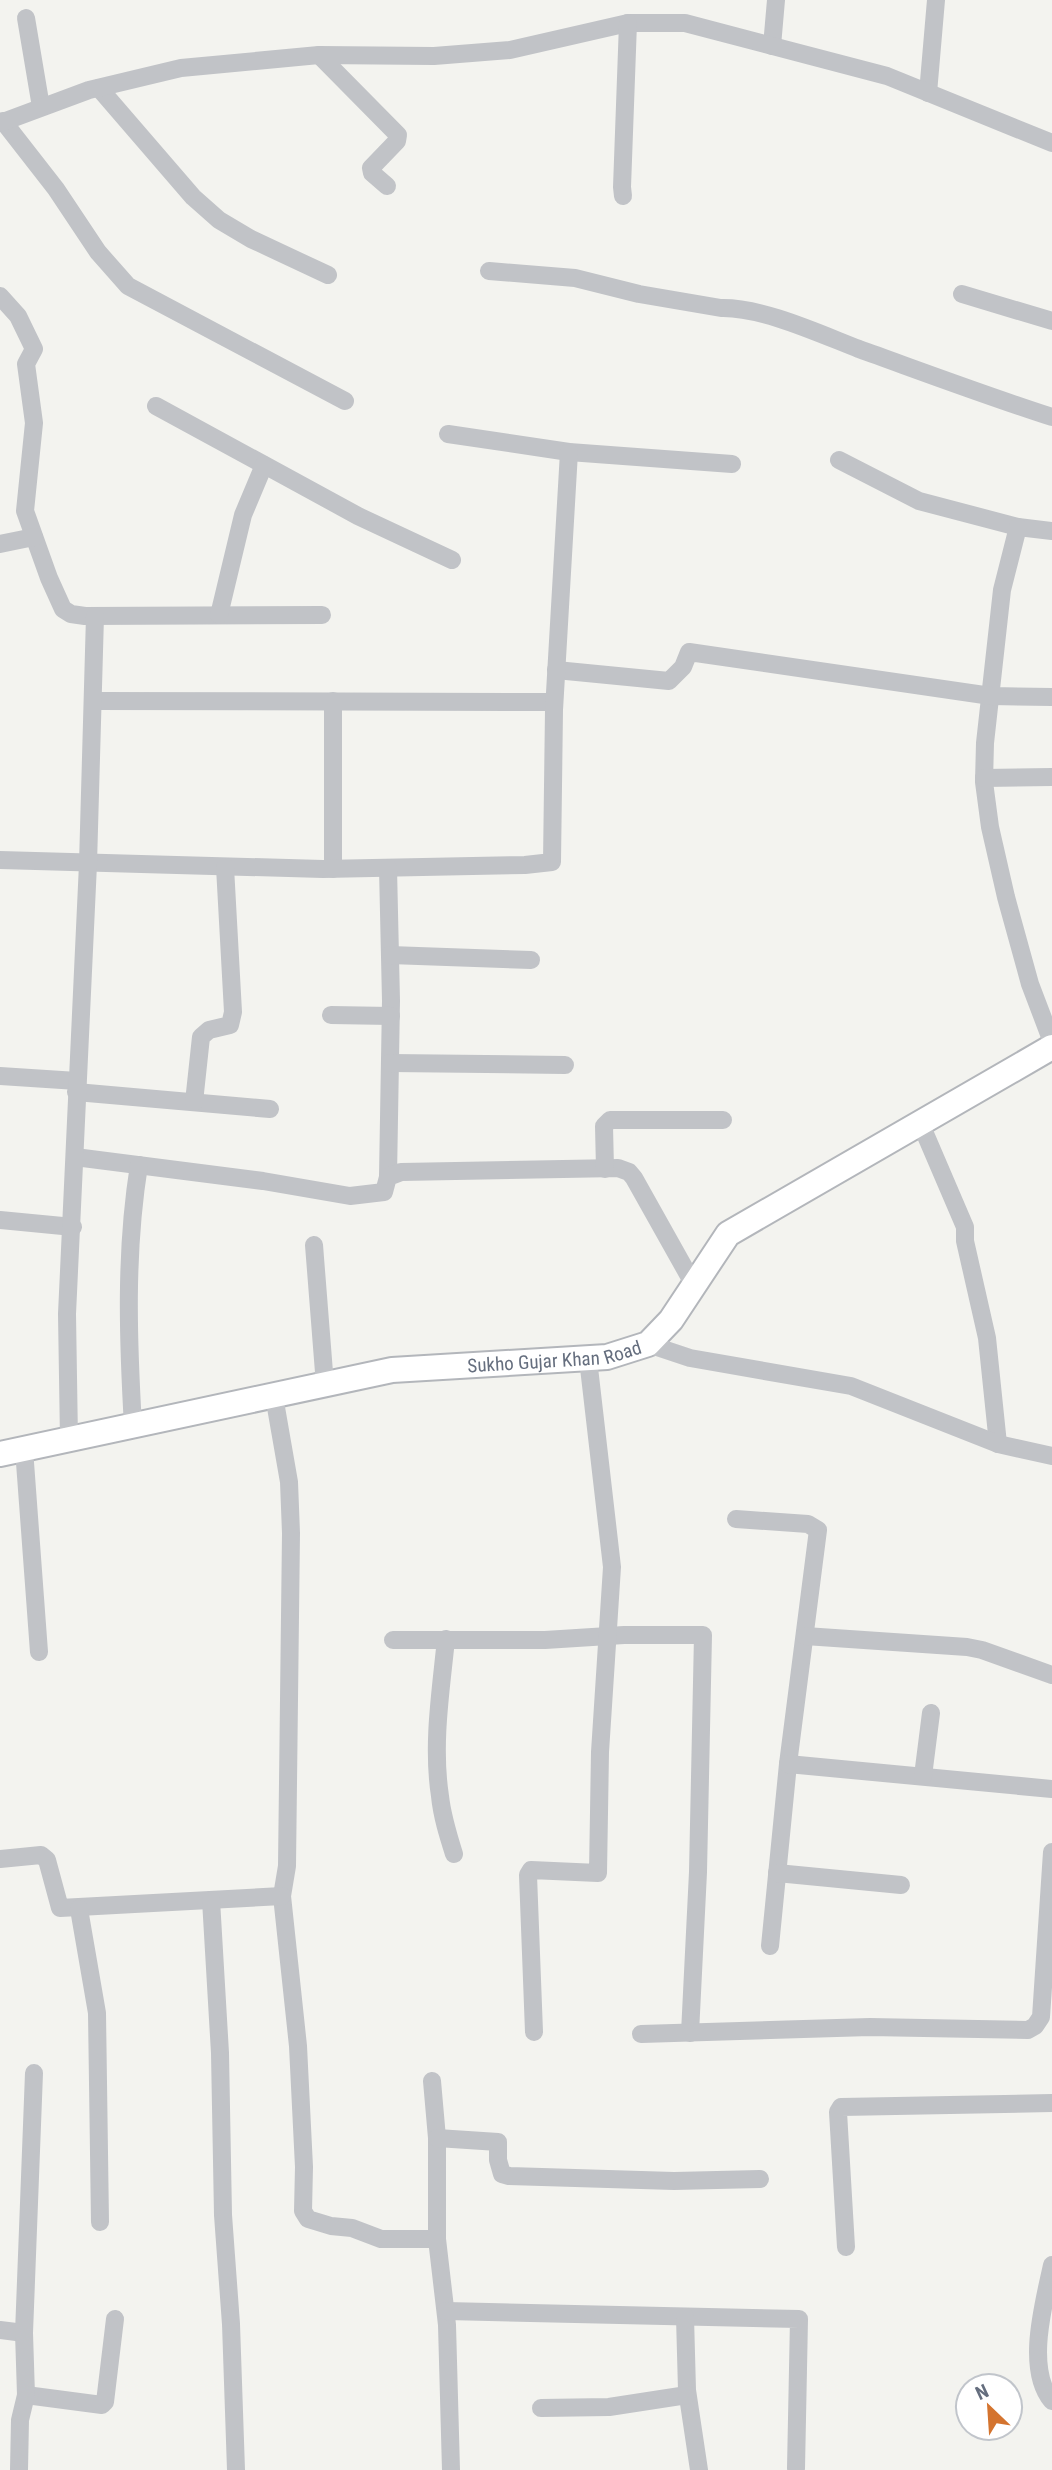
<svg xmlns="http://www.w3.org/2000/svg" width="1052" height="2470" viewBox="0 0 1052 2470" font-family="'Roboto Condensed',sans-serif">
	<rect width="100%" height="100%" fill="#f3f3ef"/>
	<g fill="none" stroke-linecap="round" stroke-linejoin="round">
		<g stroke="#b3b6bb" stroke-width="28">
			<g id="secondary">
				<path id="s1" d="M 0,1454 L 392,1370 L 607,1357 L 648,1344 L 671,1320 L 728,1234 L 1052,1047"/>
			</g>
		</g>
		<g stroke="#c1c3c7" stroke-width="18">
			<polyline points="26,18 41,107"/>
			<polyline points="772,46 776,0"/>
			<polyline points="319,55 398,135 397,141 371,168 372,173 387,186"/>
			<polyline points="99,88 193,197 219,220 251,239 328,275"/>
			<polyline points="928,93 936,0"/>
			<polyline points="3,121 56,189 98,252 128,286 345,401"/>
			<polyline points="0,123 89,90 181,68 319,55 434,56 510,50 628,23 685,23 887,76 1052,143"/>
			<polyline points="623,196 622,187 628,23"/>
			<path d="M 489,271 L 575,278 L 639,294 L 721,308 C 762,307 820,334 859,349 C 923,372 987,396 1052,417"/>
			<polyline points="962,294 1052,321"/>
			<polyline points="0,296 18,316 34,349 26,364 34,423 25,511 49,578 63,609 71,614 85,616 322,615"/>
			<polyline points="156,406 358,516 452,560"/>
			<polyline points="448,434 569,452 732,464"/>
			<polyline points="839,460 919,501 1018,527 1052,531"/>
			<polyline points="1018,527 1002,590 985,743 984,782 990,827 1006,897 1030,984 1052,1042"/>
			<polyline points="0,544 34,537"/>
			<polyline points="219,615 243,515 264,465"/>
			<polyline points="556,670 669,681 683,667 689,652 991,696 1052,697"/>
			<polyline points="93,701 554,702"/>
			<polyline points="333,701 333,869"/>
			<polyline points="984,778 1052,777"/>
			<polyline points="0,860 323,869 525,865 552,862 554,710 569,452"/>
			<polyline points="388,868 391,1001 388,1177"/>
			<polyline points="390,955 531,960"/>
			<polyline points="331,1015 391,1016"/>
			<polyline points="390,1063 565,1065"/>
			<polyline points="0,1076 77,1081"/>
			<polyline points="76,1092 270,1109"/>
			<polyline points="194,1102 201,1037 209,1030 230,1025 233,1012 225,867"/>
			<polyline points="920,1122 965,1227 965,1241 987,1338 998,1444"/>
			<polyline points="75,1157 263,1181 350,1196 384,1192 388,1177 401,1172 618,1168 629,1172 634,1178 694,1285"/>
			<polyline points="605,1169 604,1126 610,1120 723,1120"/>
			<polyline points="0,1220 73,1227"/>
			<polyline points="314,1245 325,1385"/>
			<polyline points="648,1344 690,1358 851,1386 998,1444 1052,1456"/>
			<polyline points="274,1396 289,1482 291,1533 287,1866 282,1896 298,2046 304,2167 303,2211 308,2219 331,2226 352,2228 381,2239 437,2239"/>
			<path d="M 133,1426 C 128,1339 125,1252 139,1165"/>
			<polyline points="69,1440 67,1314 88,864 95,616"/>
			<polyline points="24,1449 39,1652"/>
			<polyline points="736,1519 808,1524 818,1530 788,1764 770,1946"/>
			<polyline points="805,1636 967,1647 982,1650 1052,1675"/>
			<path d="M 446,1639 C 441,1690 432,1744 440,1796 C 442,1816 448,1835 454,1854"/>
			<polyline points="393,1640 545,1640 624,1635 703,1635 698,1872 690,2033"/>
			<polyline points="788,1764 1052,1789"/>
			<polyline points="923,1776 931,1713"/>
			<polyline points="0,1859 41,1855 47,1860 60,1908 282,1896"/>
			<polyline points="777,1873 901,1885"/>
			<polyline points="211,1900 220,2053 223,2215 231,2324 236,2470"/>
			<polyline points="79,1909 97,2013 100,2222"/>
			<polyline points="534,2032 528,1875 531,1870 598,1873 600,1752 612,1567 588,1359"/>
			<polyline points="641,2034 870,2027 1028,2030 1035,2026 1041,2017 1052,1852"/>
			<polyline points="432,2081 437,2138 437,2239 447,2325 451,2470"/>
			<polyline points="437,2138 498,2142 498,2160 502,2174 509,2176 674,2181 760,2179"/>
			<polyline points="846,2247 838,2112 841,2107 1052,2103"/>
			<path d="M 1052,2265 C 1044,2303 1025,2369 1052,2401"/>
			<polyline points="446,2311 799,2319 796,2468"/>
			<polyline points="685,2317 687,2390 699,2470"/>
			<polyline points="0,2330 24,2333"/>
			<polyline points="26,2395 102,2405 105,2402 115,2319"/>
			<polyline points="541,2408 609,2407 687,2395"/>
			<polyline points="19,2470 20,2420 26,2395 24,2333 34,2073"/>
		</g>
		<use href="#secondary" stroke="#fff" stroke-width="24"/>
	</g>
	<g text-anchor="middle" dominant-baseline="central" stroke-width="7" stroke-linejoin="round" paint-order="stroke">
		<g font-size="19" fill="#656e7e" stroke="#fff">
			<text stroke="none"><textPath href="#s1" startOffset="564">Sukho Gujar Khan Road</textPath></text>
		</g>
	</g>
	<g transform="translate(989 2407) rotate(335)"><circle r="33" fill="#ffffff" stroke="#c1c5cb" stroke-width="2"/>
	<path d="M0-5L12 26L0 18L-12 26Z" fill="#d4742f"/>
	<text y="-10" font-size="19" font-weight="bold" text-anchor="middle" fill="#656e7e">N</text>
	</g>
</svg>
